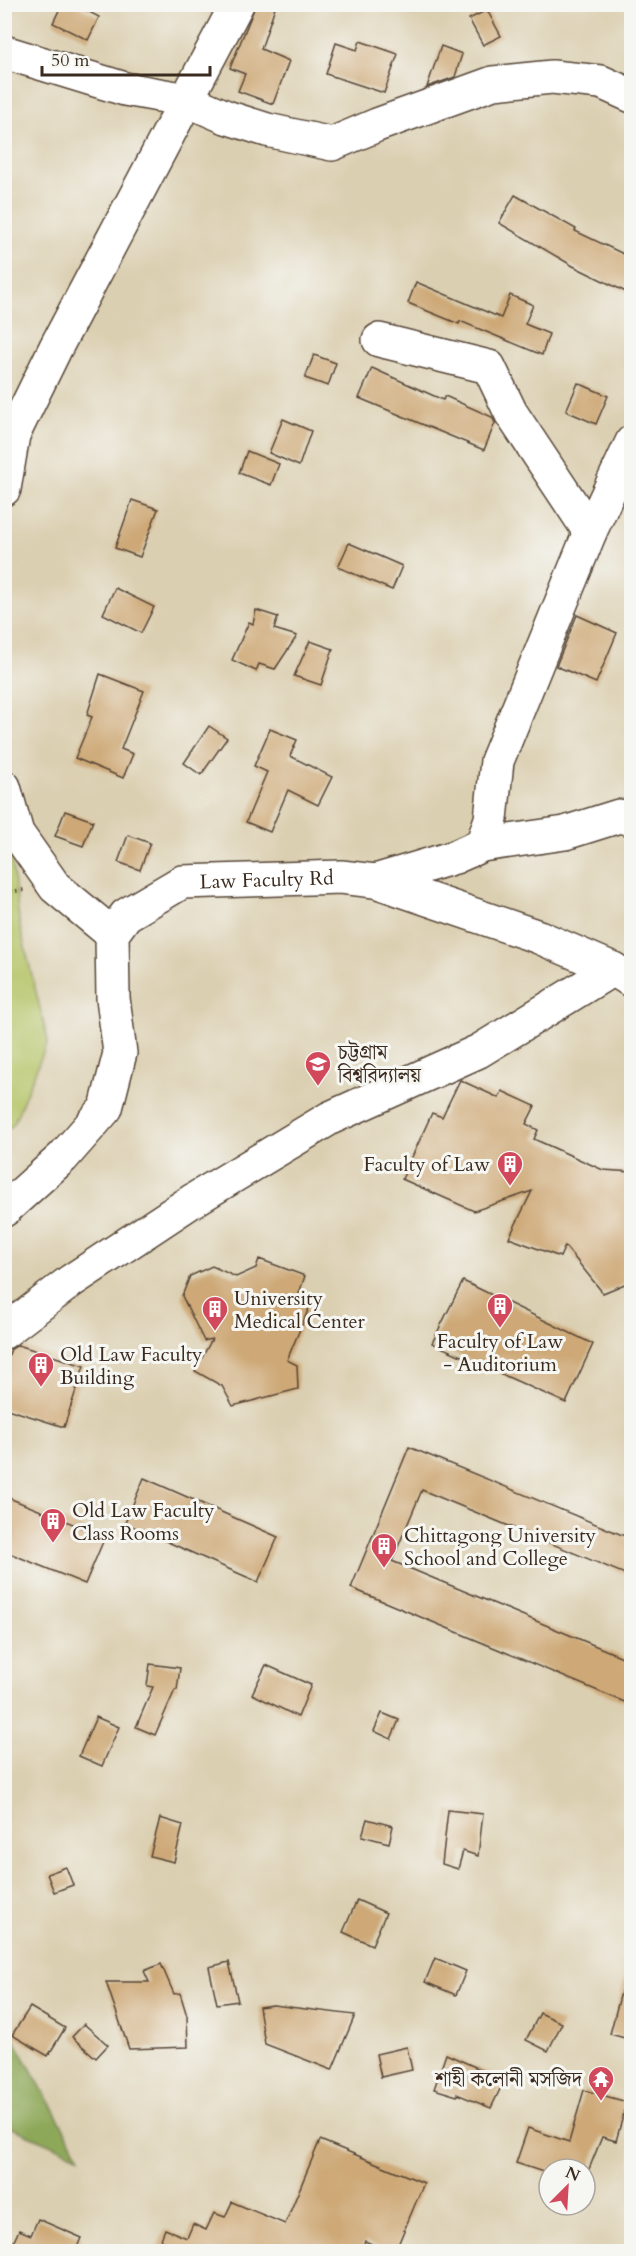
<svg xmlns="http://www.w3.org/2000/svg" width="636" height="2256" viewBox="0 0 636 2256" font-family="Cardo,'Noto Serif Bengali',serif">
	<rect width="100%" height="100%" fill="#f6f6f2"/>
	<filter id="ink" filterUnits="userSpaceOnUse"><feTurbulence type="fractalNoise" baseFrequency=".0167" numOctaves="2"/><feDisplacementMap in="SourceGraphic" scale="12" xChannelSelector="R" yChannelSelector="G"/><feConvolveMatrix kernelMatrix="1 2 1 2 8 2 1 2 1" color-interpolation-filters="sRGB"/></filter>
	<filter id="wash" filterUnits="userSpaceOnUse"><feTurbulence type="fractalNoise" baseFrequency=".008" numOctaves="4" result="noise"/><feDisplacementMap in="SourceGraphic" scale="24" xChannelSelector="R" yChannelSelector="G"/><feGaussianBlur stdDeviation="1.35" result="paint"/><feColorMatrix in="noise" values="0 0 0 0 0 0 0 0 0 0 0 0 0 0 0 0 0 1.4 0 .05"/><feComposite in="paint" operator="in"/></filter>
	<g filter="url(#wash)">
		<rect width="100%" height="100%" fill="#eddfbd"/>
		<path fill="#dbcfb1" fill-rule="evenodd" d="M 5,5 L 631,5 L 631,2251 L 5,2252 ZM 549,2169 L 585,2169 L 585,2205 L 549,2205 Z"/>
		<polygon fill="#b3c264" stroke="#777641" stroke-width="1.5" points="4,837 12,861 20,927 48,1041 13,1125 5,1131"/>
		<polygon fill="#8ea85a" stroke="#64693c" stroke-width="1.5" points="4,2023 5,2023 80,2157 5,2125"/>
		<g id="blocks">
			<g fill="#cea977">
				<polygon points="62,4 74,4 99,17 88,40 53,23"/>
				<polygon points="256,4 276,4 261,49 289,61 273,104 238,91 245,74 230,68"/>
				<polygon points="487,10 501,36 483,45 469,19"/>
				<polygon points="360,41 398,54 384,93 326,74 336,43 357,50"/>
				<polygon points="441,46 462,54 455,77 427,87"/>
				<polygon points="515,195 576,229 575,231 632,258 632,295 573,266 499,223"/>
				<polygon points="416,282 501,318 510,295 533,305 525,324 549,334 542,355 460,321 459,324 408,303"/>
				<polygon points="314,355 336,363 328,386 305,378"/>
				<polygon points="372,368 443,400 445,396 492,417 495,423 484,450 359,398"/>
				<polygon points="578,383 608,396 596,424 566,411"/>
				<polygon points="283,419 311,431 299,466 269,453"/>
				<polygon points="247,451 279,464 271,485 239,473"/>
				<polygon points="132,500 158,509 140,557 115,548"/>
				<polygon points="349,543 402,566 392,590 338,567"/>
				<polygon points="115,588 154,607 141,633 103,614"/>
				<polygon points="256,610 278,617 274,629 297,636 275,669 259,664 256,671 232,660 249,622 253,624"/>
				<polygon points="577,615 617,633 596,683 556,666"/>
				<polygon points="310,641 333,649 321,685 294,676"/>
				<polygon points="100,674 144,691 121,749 133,754 123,778 75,758 92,717 87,715"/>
				<polygon points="209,726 227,738 201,775 184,763"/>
				<polygon points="270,729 297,740 290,756 332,777 318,805 288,790 270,832 246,822 267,772 254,766"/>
				<polygon points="65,811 93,821 83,846 55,836"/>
				<polygon points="128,835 150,843 140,870 118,862"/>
				<polygon points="460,1080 499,1098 502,1091 535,1106 526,1124 538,1130 534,1139 603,1170 632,1172 632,1281 603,1293 565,1246 560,1257 509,1238 532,1191 474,1211 402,1179 432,1113 442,1117"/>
				<polygon points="259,1259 305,1276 296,1302 309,1308 287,1360 297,1365 298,1389 233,1406 222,1386 195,1371 212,1339 204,1341 182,1296 190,1276 212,1266 236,1277 256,1268"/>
				<polygon points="463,1281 593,1344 566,1403 432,1343"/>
				<polygon points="18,1345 84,1366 64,1427 4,1408 4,1368 11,1349"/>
				<polygon points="409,1447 632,1539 632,1577 422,1490 392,1561 632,1661 632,1692 627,1703 351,1588"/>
				<polygon points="144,1478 278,1537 258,1582 125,1523"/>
				<polygon points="4,1496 105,1537 85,1584 4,1551"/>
				<polygon points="150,1664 180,1668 177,1690 175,1690 155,1735 136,1727 153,1687 147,1686"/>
				<polygon points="266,1665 311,1685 298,1717 252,1694"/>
				<polygon points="382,1713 399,1720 391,1739 374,1731"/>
				<polygon points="96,1717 119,1727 102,1766 79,1756"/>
				<polygon points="448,1810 483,1814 478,1856 463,1851 458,1869 442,1864"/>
				<polygon points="160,1818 183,1825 174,1862 150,1856"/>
				<polygon points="367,1819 393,1826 389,1843 362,1836"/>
				<polygon points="66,1867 73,1885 54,1892 47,1874"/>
				<polygon points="357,1900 386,1913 372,1945 343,1932"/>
				<polygon points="435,1958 466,1971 456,1995 425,1982"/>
				<polygon points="229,1962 238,2001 217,2004 209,1967"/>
				<polygon points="161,1964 174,1994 180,1993 187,2016 188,2047 129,2049 106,1982 149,1982 144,1971"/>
				<polygon points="625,1977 632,1977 632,2040 610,2034"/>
				<polygon points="273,2005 355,2015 332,2070 265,2044 259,2007"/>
				<polygon points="30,2007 65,2028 48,2056 12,2035"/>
				<polygon points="540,2013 562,2023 548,2051 526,2040"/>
				<polygon points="84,2024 108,2045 96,2058 72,2037"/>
				<polygon points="407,2047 412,2070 381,2077 376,2054"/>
				<polygon points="446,2054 500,2078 498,2084 502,2085 491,2108 457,2094 457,2096 434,2089"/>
				<polygon points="584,2090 627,2102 616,2141 602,2137 587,2174 585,2169 549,2169 549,2174 516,2163 528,2128 569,2142"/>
				<polygon points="320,2140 424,2183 395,2252 390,2252 365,2241 360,2252 156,2252 165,2229 187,2238 193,2224 206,2230 214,2213 225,2217 232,2202 285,2224"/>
				<polygon points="38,2219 82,2238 76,2252 9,2252 19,2230 31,2235"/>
			</g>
		</g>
	</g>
	<g filter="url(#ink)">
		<use href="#blocks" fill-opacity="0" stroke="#564536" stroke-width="1.5"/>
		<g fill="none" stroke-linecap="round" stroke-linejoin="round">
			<g stroke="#564536" stroke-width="36">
				<g id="minor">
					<polyline points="4,52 125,89 187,100 226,117 267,130 332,144 377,125 493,83 552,77 601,82 632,96"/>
					<polyline points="379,340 489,367 511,413 590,532"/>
					<polyline points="4,489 13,435 56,347 237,4"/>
					<polyline points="4,787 17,833 55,887 112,934"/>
					<polyline points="482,845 565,833 619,816 632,819"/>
					<polyline points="375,881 455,857 482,845 491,819 497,761 590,532 632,442"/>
					<path id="s1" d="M 4,1210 L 63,1157 L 106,1108 L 120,1053 L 113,998 L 112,934 L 126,915 L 182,882 L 341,877 L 375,881 L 539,937 L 613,969 L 632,981"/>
					<polyline points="4,1332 71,1281 192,1201 330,1118 479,1051 613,969"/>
				</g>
			</g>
			<polyline stroke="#564536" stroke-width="4" stroke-dasharray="1.5 4.5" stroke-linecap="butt" points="4,892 25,890"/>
			<use href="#minor" stroke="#fff" stroke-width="33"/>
		</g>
	</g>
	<defs>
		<g id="university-pin" transform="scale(1.35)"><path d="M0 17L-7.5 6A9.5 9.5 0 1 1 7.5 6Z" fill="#d1495b" stroke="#f6f6f2"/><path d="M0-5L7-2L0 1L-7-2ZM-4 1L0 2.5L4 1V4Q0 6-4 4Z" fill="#fff"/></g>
		<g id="building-pin" transform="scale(1.35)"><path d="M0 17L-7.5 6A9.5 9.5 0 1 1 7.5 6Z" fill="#d1495b" stroke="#f6f6f2"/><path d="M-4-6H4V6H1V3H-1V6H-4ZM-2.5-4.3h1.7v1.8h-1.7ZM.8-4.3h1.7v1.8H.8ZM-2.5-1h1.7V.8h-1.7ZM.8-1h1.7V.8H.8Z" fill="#fff"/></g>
		<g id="temple-pin" transform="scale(1.35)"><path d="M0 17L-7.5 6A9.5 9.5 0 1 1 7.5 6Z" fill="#d1495b" stroke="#f6f6f2"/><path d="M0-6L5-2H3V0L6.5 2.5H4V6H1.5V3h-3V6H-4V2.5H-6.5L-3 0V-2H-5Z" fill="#fff"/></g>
	</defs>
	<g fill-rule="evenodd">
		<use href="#university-pin" x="318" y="1064"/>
		<use href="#building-pin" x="510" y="1164"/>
		<use href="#building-pin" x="500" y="1306"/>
		<use href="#building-pin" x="215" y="1309"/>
		<use href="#building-pin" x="41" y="1365"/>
		<use href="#building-pin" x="53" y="1521"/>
		<use href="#building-pin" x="384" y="1546"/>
		<use href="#temple-pin" x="601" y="2079"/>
	</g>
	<g text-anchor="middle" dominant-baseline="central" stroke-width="6" stroke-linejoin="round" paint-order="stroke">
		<g font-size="20" fill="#3b2a1e" stroke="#f6f6f2">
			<text stroke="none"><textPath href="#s1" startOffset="494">Law Faculty Rd</textPath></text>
		</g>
		<g font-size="20" fill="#3b2a1e" stroke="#f6f6f2" text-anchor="start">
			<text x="338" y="1052">চট্টগ্রাম<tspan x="338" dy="23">বিশ্ববিদ্যালয়</tspan></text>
			<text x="490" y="1164" text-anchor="end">Faculty of Law</text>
			<text x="234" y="1298">University<tspan x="234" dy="23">Medical Center</tspan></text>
			<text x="500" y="1341" text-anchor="middle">Faculty of Law<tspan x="500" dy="23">- Auditorium</tspan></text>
			<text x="60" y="1354">Old Law Faculty<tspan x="60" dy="23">Building</tspan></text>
			<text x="72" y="1510">Old Law Faculty<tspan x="72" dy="23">Class Rooms</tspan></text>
			<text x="404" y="1535">Chittagong University<tspan x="404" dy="23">School and College</tspan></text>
			<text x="582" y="2079" text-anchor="end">শাহী কলোনী মসজিদ</text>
		</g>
	</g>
	<rect width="636" height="2256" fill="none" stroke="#f6f6f2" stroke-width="24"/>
	<g transform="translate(567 2187) rotate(24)"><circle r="28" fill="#f6f6f2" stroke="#aba49d" stroke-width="1.5"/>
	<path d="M0-4.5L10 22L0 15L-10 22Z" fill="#d1495b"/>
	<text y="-9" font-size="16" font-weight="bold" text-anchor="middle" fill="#3b2a1e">N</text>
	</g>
	<path d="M42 66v9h168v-9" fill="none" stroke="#3b2a1e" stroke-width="3"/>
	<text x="51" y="66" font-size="18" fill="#3b2a1e" stroke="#f6f6f2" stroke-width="4.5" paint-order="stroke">50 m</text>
</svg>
